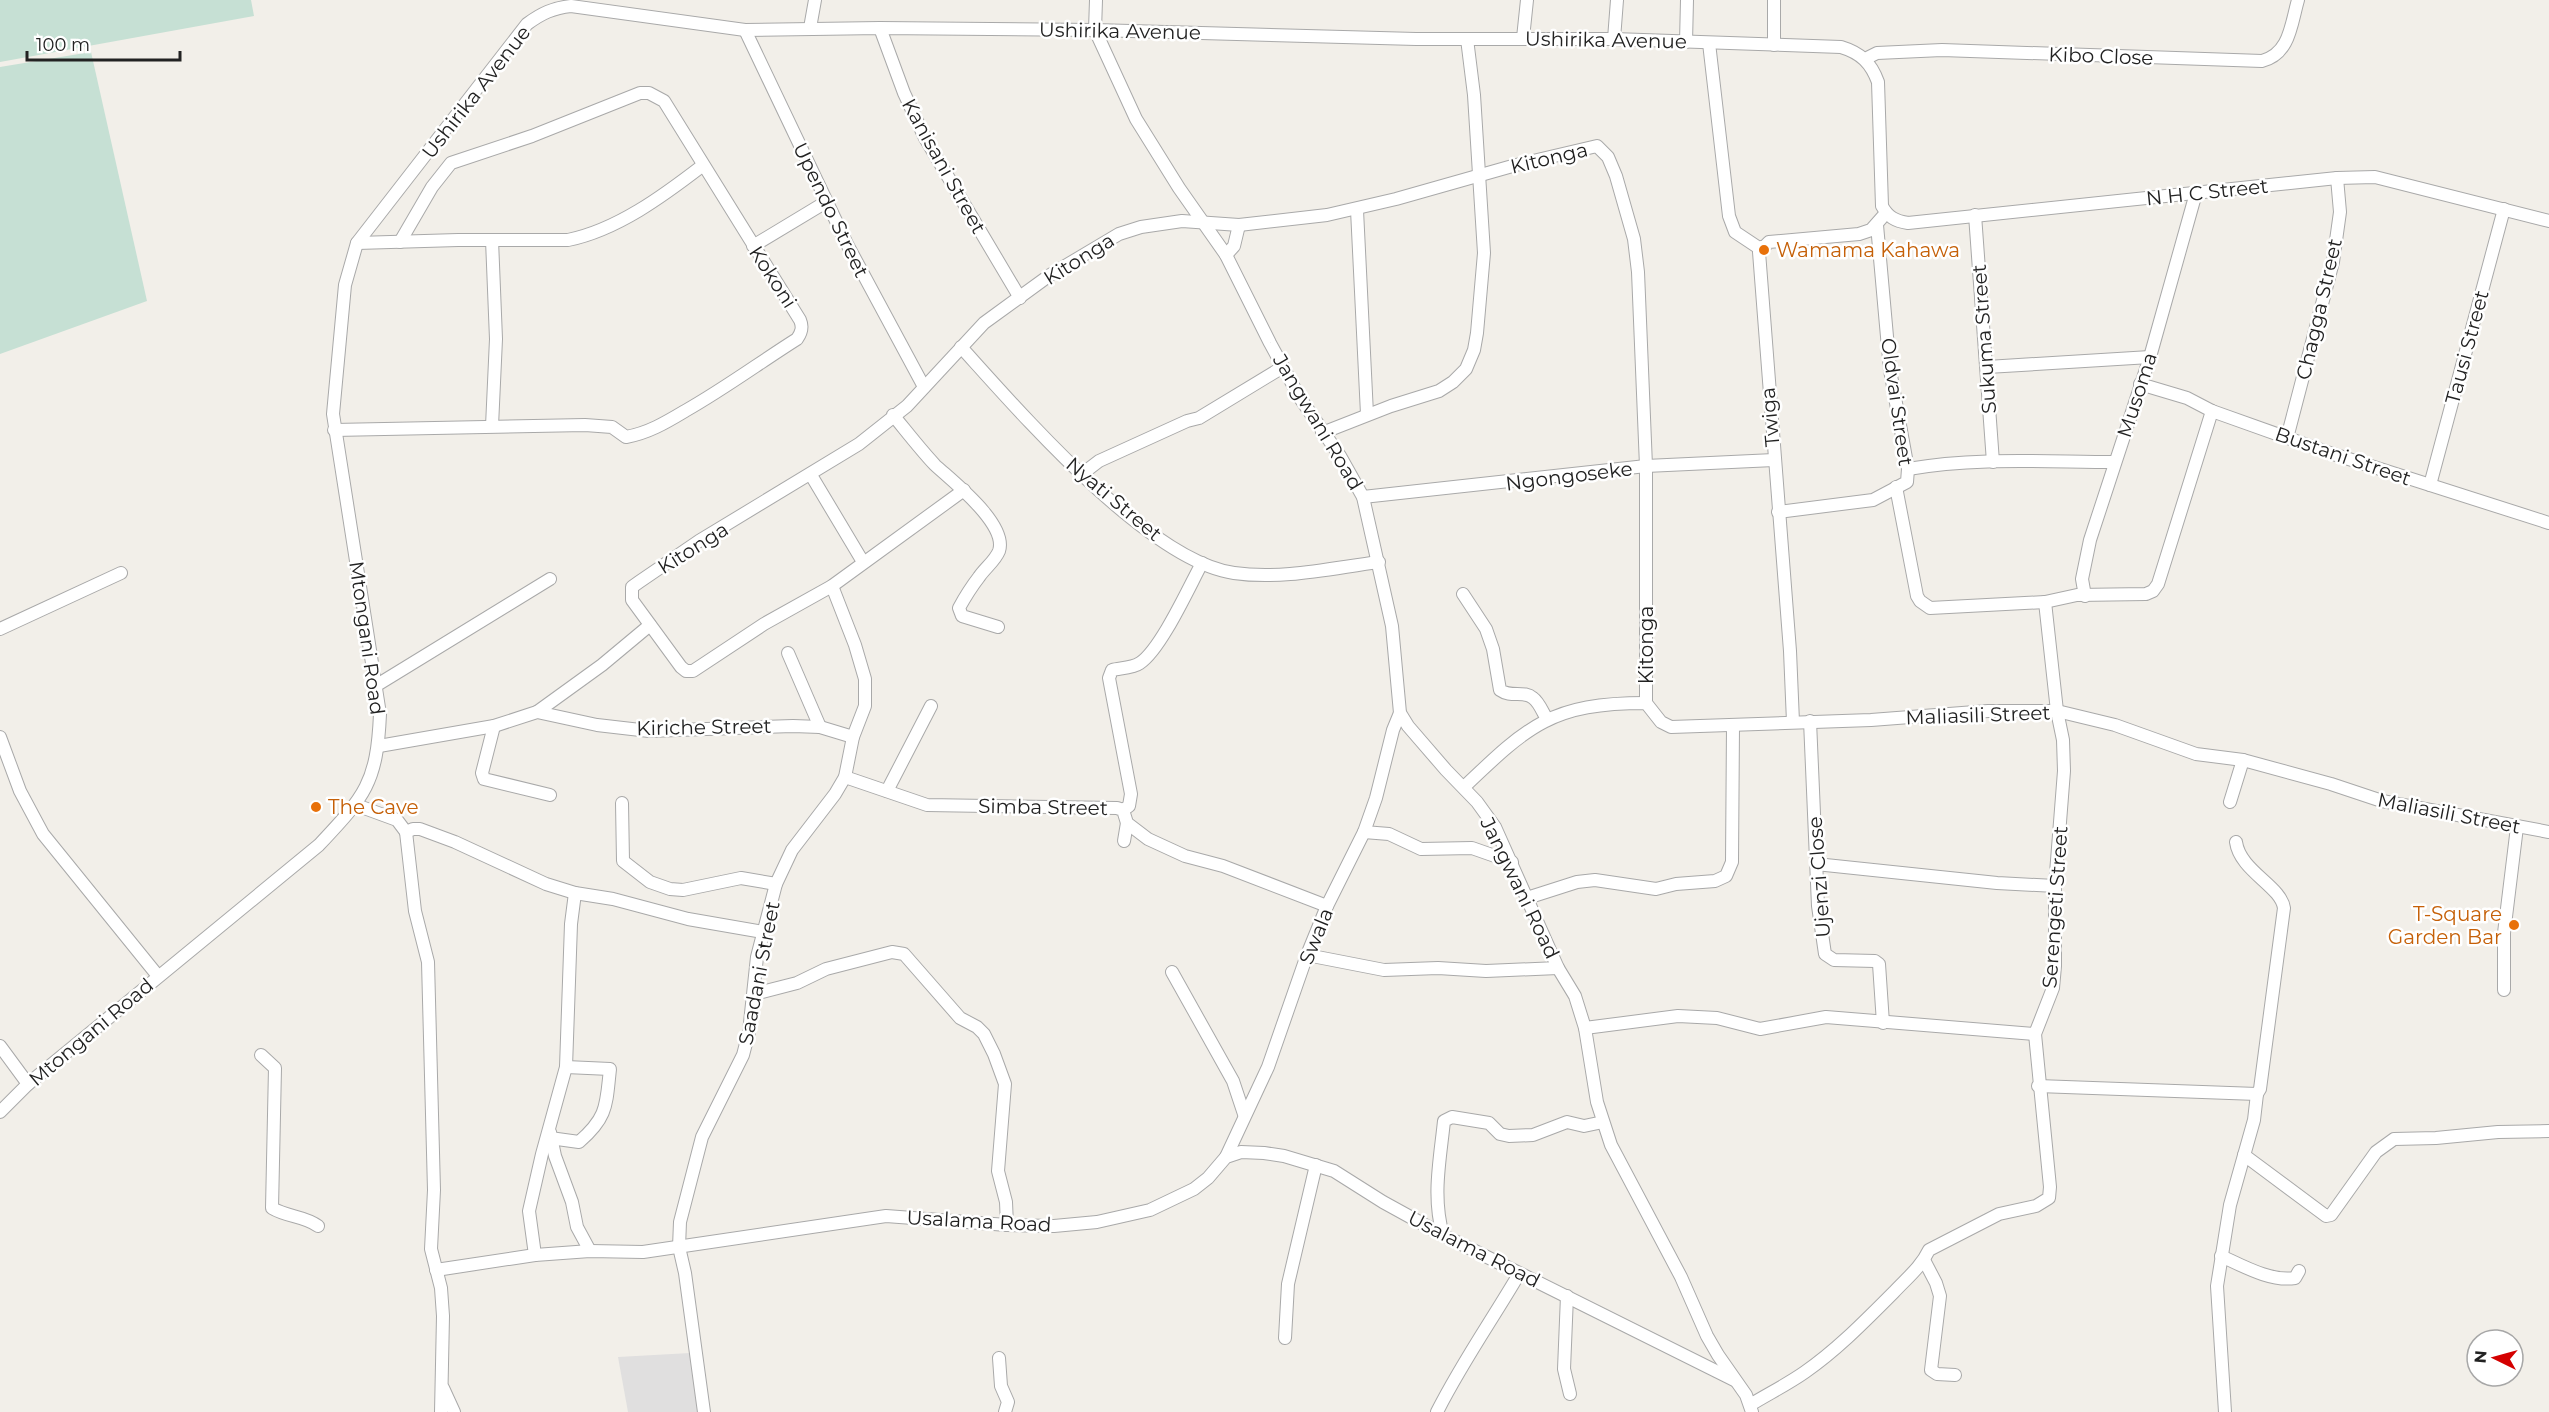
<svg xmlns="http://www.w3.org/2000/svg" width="2549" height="1412" viewBox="0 0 2549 1412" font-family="Montserrat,sans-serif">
	<rect width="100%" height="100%" fill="#f2efe9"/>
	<polygon fill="#e0dfdf" points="690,1353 700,1412 628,1412 618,1357"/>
	<g fill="#c6e0d4">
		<polygon points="0,0 251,0 254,16 0,62"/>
		<polygon points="91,52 147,301 0,354 0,67"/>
	</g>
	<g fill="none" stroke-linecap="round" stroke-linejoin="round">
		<g stroke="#a9a9a9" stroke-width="14">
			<g id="minor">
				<polyline points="1096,0 1095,30 1136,119 1179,188 1226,255 1270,343 1300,398 1340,456 1363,497 1392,626 1400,713 1408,726 1446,770 1477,802 1495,827 1558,968 1575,996 1585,1028 1597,1102 1611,1145 1681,1277 1707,1336 1718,1355 1746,1395 1752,1412"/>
				<polyline points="810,28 815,0"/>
				<polyline points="880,28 904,93 925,138 1020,298"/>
				<polyline points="745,30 847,244 924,387"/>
				<polyline points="1523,38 1527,0"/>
				<polyline points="1614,39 1617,0"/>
				<polyline points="1686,42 1687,0"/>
				<polyline points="1709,43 1729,216 1735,232 1759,248 1761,247"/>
				<polyline points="1774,45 1774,0"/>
				<path d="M 1865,59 L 1877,53 L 1942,50 L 2262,61 C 2290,54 2291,24 2298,0"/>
				<polyline points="1357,210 1367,414"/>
				<polyline points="1975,215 1993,462"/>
				<polyline points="492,240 496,339 492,426"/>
				<path d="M 357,243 L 458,240 L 568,240 C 617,230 663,196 702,166"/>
				<polyline points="753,246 826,202"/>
				<polyline points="1226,255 1234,246 1239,225"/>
				<path d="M 961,347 C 1019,411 1148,561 1234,573 C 1282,580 1332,568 1379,562"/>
				<polyline points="1987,367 2150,357"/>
				<polyline points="2140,384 2187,398 2212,411 2330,453 2549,523"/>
				<path d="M 893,415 C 907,432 920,449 935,465 C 952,481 1008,524 999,551 C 995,561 985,568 979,577 C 972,586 965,597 959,608 L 962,616 L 998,627"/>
				<path d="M 334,430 L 585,425 L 612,427 L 626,437 C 648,433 665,423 685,411 C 724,389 759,363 797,339 C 802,332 803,327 800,320 L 664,101 L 649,93 L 640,93 L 532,136 L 451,163 L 432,187 L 400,242"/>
				<polyline points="1322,433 1391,406 1439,391 1453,382 1466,369 1474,350 1477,333 1484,253 1474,95 1467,39"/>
				<polyline points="2287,438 2333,262 2340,212 2337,178"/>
				<path d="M 1908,469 C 1976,457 2046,462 2115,462"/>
				<polyline points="1082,474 1099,461 1187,421 1199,418 1283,367"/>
				<polyline points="811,475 863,562"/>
				<polyline points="2430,485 2504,209"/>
				<polyline points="1896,487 1917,596 1920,601 1930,608 2045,602 2077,595 2146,594 2153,591 2158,584 2212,411"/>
				<polyline points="964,490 832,586 764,624 693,671 686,671 681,667 632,600 632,587 639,582 699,541 859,444 907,406 984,323 1050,275 1119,234 1141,227 1182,221 1239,225 1327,215 1396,199 1516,165 1597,146 1608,157 1616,176 1634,239 1638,272 1646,466 1646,703"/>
				<polyline points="1363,497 1646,466 1774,460"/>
				<polyline points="1778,512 1873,500 1907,482 1908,469 1890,370 1877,225"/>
				<path d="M 1463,594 L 1486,629 L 1493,649 L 1500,690 C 1511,698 1524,690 1533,698 C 1539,702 1543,713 1547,719"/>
				<polyline points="2085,596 2082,579 2090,540 2150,357 2196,193"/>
				<polyline points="0,629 121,573"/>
				<polyline points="788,653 820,727"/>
				<polyline points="377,685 550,579"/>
				<polyline points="537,712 602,665 650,625"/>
				<polyline points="1810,721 1818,906 1825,954 1834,960 1875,961 1879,964 1883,1023"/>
				<polyline points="1793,722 1790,651 1759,252 1769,242 1859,234 1871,230 1886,213"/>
				<polyline points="494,726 482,773 484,779 550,795"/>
				<polyline points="0,737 20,791 43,834 158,976"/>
				<polyline points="379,746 494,726 537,712 597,725 649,731 793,726 820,727 853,737"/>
				<polyline points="845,777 927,805 1117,808 1123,810 1127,823 1148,839 1185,856 1223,866 1327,906"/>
				<path d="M 1464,787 C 1529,725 1552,703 1646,703 L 1661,722 L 1671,727 L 1871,720 L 1988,711 L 2057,711 L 2115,725 L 2196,754 L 2243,760 L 2331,784 L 2382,801 L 2549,832"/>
				<polyline points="887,791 931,706"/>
				<polyline points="2230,802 2243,760"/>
				<polyline points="622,803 623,861 650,882 670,889 683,890 741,878 776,884"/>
				<polyline points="356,805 397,820 406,832"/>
				<path d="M 1123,810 L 1129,806 L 1131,794 L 1109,678 L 1112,670 C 1120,668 1133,668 1140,663 C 1161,649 1189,587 1202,563"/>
				<polyline points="1364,832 1389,834 1421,849 1472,848 1512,862"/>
				<polyline points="1124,841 1127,823"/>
				<polyline points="1816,864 1997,883 2055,886"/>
				<polyline points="1527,898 1577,882 1595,880 1656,889 1676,884 1715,881 1726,876 1732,862 1733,726"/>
				<polyline points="1307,955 1384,970 1438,968 1486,971 1558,968"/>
				<polyline points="1172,972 1233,1081 1244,1114"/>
				<polyline points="2504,990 2504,933 2517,827"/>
				<polyline points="754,994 797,983 826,969 892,952 904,954 960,1018 977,1027 984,1034 994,1054 1005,1084 998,1171 1006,1202 1007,1225"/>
				<polyline points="1585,1028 1678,1016 1717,1018 1760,1029 1826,1017 2035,1034"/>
				<polyline points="0,1046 28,1084"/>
				<path d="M 261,1055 L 275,1068 L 272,1208 C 287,1217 305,1216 318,1226"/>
				<polyline points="2038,1086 2257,1094"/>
				<path d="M 0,1112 L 28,1084 L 319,845 C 365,796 377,783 380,714 L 333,414 L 345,285 L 357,243 L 527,24 C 542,13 553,8 571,6 L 745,30 L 880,28 L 1095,30 L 1416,39 L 1614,39 L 1841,47 C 1861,53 1871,63 1878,82 L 1882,206 C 1888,217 1895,221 1908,223 L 2337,178 L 2375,177 L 2549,221"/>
				<polyline points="550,1132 555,1156 572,1202 577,1227 590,1251"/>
				<path d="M 550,1138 L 579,1142 C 608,1117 606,1105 610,1069 L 566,1067"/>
				<polyline points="2244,1155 2326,1216 2331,1215 2376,1152 2394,1139 2436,1138 2498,1132 2549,1131"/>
				<polyline points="1226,1157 1268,1067 1307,955 1327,906 1364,832 1376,798 1393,730 1400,713"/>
				<path d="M 1443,1235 C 1432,1197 1440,1160 1444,1121 L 1452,1117 L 1489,1123 L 1500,1134 L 1509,1136 L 1533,1135 L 1567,1122 L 1584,1126 L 1603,1122"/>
				<polyline points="535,1255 529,1211 542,1154 566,1067 571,924 575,893"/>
				<path d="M 2221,1256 C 2243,1266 2271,1282 2295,1278 L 2299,1271"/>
				<polyline points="1924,1260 1936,1283 1940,1296 1931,1370 1937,1374 1955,1375"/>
				<polyline points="436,1270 535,1255 590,1251 643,1252 886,1216 1007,1225 1054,1226 1097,1222 1150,1210 1194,1189 1208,1178 1226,1157 1241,1152 1264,1153 1284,1156 1334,1171 1383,1202 1443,1235 1734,1380"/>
				<polyline points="1567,1296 1564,1369 1570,1394"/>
				<polyline points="1285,1338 1288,1284 1316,1165"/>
				<polyline points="999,1358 1001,1386 1008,1402 1005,1412"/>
				<polyline points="443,1388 454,1412"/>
				<path d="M 1750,1405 C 1768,1394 1788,1384 1805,1372 C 1838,1349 1866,1320 1894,1292 C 1907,1278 1921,1267 1929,1250 L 1999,1214 L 2036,1206 L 2049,1198 L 2050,1187 L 2035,1034 L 2053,988 L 2055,966 L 2055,886 L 2064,771 L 2063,740 L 2057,711 L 2045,602"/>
				<polyline points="441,1412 443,1316 441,1288 431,1249 434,1190 428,962 415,911 406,832 413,829 420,829 455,842 546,884 575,893 613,899 688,919 763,932"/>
				<polyline points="704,1412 685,1273 679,1247 680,1222 702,1137 743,1055 749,1032 757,957 776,884 792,850 835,794 845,777 853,737 865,706 865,679 855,645 832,586"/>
				<path d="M 1437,1412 C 1461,1364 1492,1320 1519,1274"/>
				<path d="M 2225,1412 L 2217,1286 L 2230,1205 L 2254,1120 L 2257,1094 L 2260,1089 L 2284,908 C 2281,886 2240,871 2236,842"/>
			</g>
		</g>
		<use href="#minor" stroke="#fff" stroke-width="12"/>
	</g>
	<g fill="#e8710a" stroke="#fff" stroke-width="2">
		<circle cx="1764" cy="250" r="6"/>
		<circle cx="316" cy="807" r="6"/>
		<circle cx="2514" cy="925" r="6"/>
	</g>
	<g text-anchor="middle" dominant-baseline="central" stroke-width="5" stroke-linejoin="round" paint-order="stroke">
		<g font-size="20" fill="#222" stroke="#fff">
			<text transform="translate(1120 31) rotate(1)">Ushirika Avenue</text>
			<text transform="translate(1606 40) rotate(1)">Ushirika Avenue</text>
			<text transform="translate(2101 56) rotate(2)">Kibo Close</text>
			<text transform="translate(476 92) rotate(-52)">Ushirika Avenue</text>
			<text transform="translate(1549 158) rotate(-13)">Kitonga</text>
			<text transform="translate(944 166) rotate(61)">Kanisani Street</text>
			<text transform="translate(2207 192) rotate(-6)">N H C Street</text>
			<text transform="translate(831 210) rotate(64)">Upendo Street</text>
			<text transform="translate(1079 259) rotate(-32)">Kitonga</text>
			<text transform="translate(773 277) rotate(57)">Kokoni</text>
			<text transform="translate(2319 309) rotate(-77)">Chagga Street</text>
			<text transform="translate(1984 339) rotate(-94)">Sukuma Street</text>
			<text transform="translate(2467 347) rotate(-75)">Tausi Street</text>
			<text transform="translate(2137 395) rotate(-72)">Musoma</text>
			<text transform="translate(1897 402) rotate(82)">Oldvai Street</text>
			<text transform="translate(1770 417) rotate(-95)">Twiga</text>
			<text transform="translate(1318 422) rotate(59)">Jangwani Road</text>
			<text transform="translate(2343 456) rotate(19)">Bustani Street</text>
			<text transform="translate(1569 476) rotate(-7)">Ngongoseke</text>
			<text transform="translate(1114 499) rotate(40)">Nyati Street</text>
			<text transform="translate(693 548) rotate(-32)">Kitonga</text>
			<text transform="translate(367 638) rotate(82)">Mtongani Road</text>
			<text transform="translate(1646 645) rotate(-90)">Kitonga</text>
			<text transform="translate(1978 715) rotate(-2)">Maliasili Street</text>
			<text transform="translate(704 727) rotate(-1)">Kiriche Street</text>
			<text transform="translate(1043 807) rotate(1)">Simba Street</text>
			<text transform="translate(2449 813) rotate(11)">Maliasili Street</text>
			<text transform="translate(1819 877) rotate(-94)">Ujenzi Close</text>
			<text transform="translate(1520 888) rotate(64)">Jangwani Road</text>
			<text transform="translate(2055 907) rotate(-86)">Serengeti Street</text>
			<text transform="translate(1316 936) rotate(-68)">Swala</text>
			<text transform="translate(759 973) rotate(-79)">Saadani Street</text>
			<text transform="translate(91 1032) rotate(-40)">Mtongani Road</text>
			<text transform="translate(979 1221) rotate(3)">Usalama Road</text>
			<text transform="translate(1474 1249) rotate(27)">Usalama Road</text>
		</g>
		<g font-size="20" fill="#c56008" stroke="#fff" text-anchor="start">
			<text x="1776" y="250">Wamama Kahawa</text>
			<text x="328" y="807">The Cave</text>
			<text x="2502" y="914" text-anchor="end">T-Square<tspan x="2502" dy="23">Garden Bar</tspan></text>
		</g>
	</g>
	<g transform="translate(2495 1358) rotate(275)"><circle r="28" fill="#ffffff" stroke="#a7a7a7" stroke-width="1.5"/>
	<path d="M0-4.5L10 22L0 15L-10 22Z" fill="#d40000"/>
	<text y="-9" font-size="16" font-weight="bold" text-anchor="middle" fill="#222222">N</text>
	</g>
	<path d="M27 51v9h153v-9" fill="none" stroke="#222222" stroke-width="3"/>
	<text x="36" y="51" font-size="18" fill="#222222" stroke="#ffffff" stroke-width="4.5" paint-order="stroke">100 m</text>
</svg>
